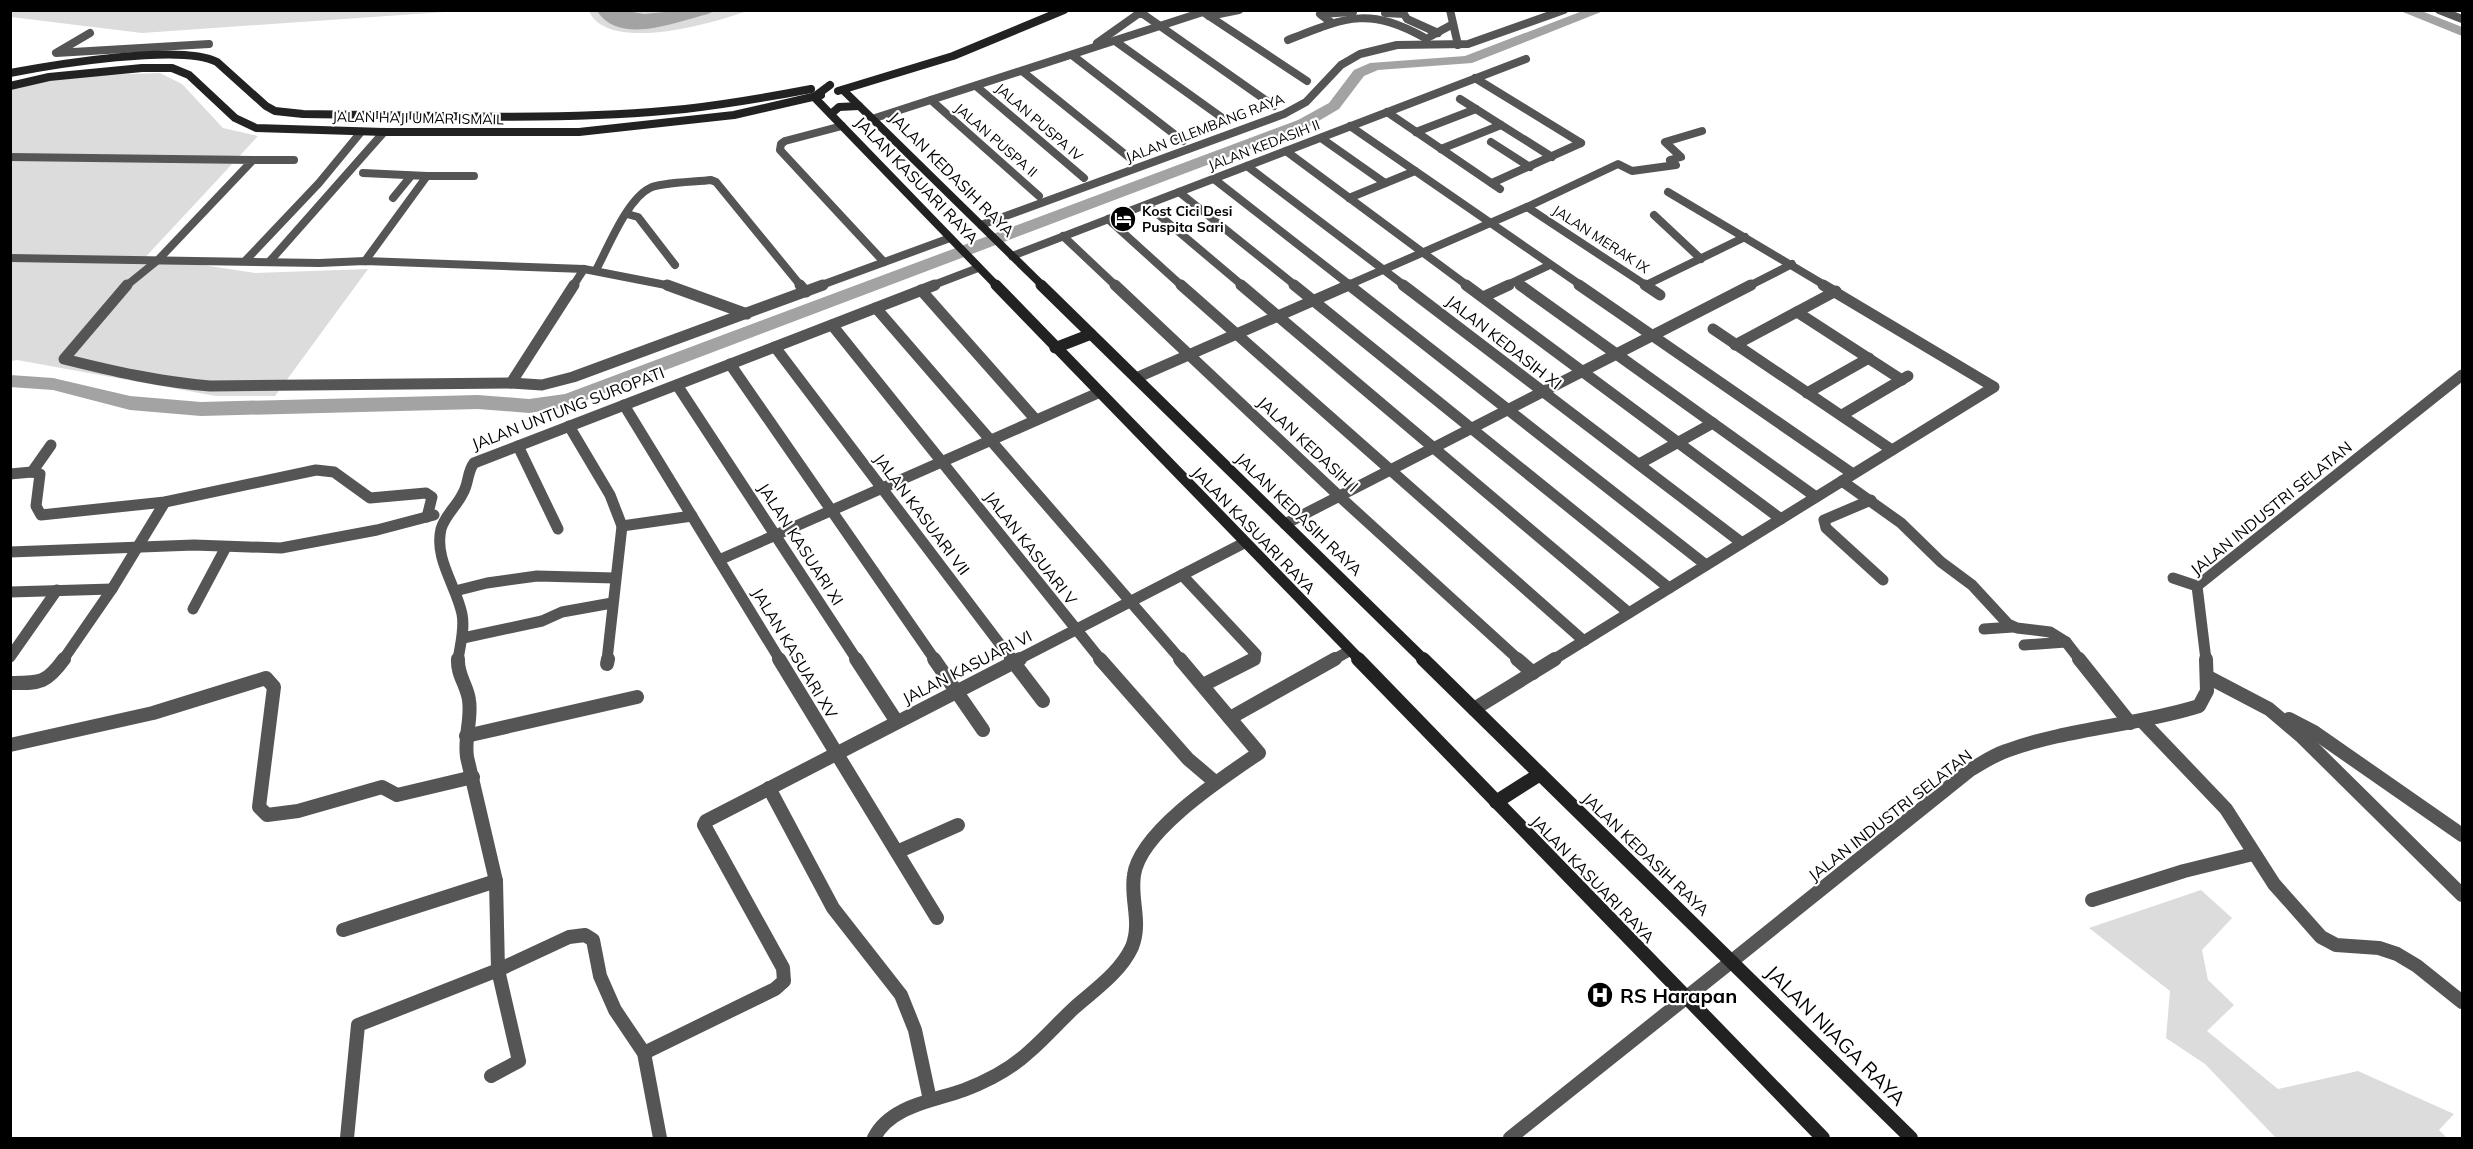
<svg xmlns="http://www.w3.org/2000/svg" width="2473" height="1149" viewBox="0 0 2473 1149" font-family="Mulish,sans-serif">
	<rect width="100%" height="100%" fill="#fff"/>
	<g fill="#dcdcdc">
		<polygon points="11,10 459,10 459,11 142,33 11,17"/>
		<path d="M 589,11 L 747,11 C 714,23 608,54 589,11 Z"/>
		<polygon points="160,73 182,84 223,128 258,136 140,263 203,265 255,273 368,269 275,396 216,396 17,360 11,361 10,89 67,76"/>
		<polygon points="2201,890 2232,918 2202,950 2208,980 2234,1005 2207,1031 2278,1089 2358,1071 2454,1114 2439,1130 2447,1138 2276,1138 2205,1064 2166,1038 2170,991 2089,928"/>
	</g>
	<path fill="#a3a3a3" d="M 597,11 L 627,11 L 644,14 L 675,11 L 714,11 L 708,14 C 675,22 620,46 597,11 Z"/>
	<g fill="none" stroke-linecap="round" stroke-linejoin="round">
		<g fill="#a3a3a3" fill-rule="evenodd">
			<polygon points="1585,10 1606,10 1472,63 1378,70 1364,76 1339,109 1310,126 568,407 529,413 478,409 201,416 130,410 53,390 10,387 10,375 53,378 130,396 201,402 478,395 529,399 565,394 1298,120 1329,103 1354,70 1370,63 1465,56"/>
			<polygon points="2398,10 2419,10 2462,27 2462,36"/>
		</g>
		<g stroke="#555" stroke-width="8">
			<polyline points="1200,10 1307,81"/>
			<polyline points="1450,10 1458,45"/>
			<polyline points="2439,10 2462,19"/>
			<polyline points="1385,13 1404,14 1407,19 1438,33"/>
			<polyline points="1209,16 1239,10"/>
			<polyline points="1332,23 1320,14 1353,12"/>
			<polyline points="90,33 56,53 209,44"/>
			<polyline points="1431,36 1453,24"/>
			<path d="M 1288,40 C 1346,17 1369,6 1427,39"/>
			<polyline points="1115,41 1228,122"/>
			<polyline points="1097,43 1138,14 1143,14 1274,106"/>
			<polyline points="1072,55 1183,141"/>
			<polyline points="1022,71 1131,159"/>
			<polyline points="1475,78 1581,143"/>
			<polyline points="976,86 1084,178"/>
			<polyline points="1460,99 1552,157"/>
			<polyline points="931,100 1039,196"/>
			<polyline points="1387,112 1500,189"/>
			<polyline points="872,119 1203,12"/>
			<polyline points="842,126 785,141 781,144 780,150 884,262"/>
			<polyline points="1350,126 1582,286"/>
			<polyline points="1416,132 1476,109"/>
			<polyline points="1321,138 1385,183"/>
			<polyline points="1491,142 1530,167"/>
			<polyline points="1441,149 1501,125"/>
			<polyline points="1286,151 1468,286"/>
			<polyline points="10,157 253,160 158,260 126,286"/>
			<polyline points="253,160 294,160"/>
			<polyline points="1247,166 1405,286"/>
			<polyline points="363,173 427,176"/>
			<polyline points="1214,179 1351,286"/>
			<polyline points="1492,183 1581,143"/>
			<polyline points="1179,192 1296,286"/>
			<polyline points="1668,192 1826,286"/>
			<polyline points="393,198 411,176"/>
			<polyline points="1349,198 1415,171"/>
			<polyline points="1147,205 1243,286"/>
			<polyline points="1527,207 1647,286"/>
			<polyline points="627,214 638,217 675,265"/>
			<polyline points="1654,215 1701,259"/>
			<polyline points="1108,219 1182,286"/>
			<polyline points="1063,236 1116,286"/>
			<polyline points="1012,256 1526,59"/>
			<polyline points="10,258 319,263 365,261 584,269 671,286"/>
			<polyline points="246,260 319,183 361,132"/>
			<polyline points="270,261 384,132"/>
			<polyline points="365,261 427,176 474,176"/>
			<path d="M 596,270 C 608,248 627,199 650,188 C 661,182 697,182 711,180 L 716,182 L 801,286"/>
			<polyline points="1516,282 1522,286"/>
			<polyline points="1646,285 1745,237"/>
			<polyline points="573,286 584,269"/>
			<polyline points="819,286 950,238"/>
			<polyline points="931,286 978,268"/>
			<polyline points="1346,286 1527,207 1618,164 1632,171 1676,165 1670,160 1681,157 1665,142 1702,131"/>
			<polyline points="1505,286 1550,265"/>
			<polyline points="1749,286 1792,264"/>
		</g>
		<g stroke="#555" stroke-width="11">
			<path d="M 127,285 L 64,359 C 112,371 160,382 210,386 L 511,383 L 542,385 L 573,377 L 823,285"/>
			<polyline points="667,285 747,314"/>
			<polyline points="800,285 806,292"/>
			<polyline points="1115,285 1339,496 1519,660"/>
			<polyline points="1181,285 1584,641"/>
			<polyline points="1241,285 1629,613"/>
			<polyline points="1294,285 1669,588"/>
			<polyline points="1349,285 1706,565"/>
			<polyline points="1403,285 1742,543"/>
			<polyline points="1466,285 1781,519"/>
			<polyline points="1520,285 1816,497"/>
			<polyline points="1579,285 1853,474"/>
			<polyline points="1645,285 1660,295"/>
			<polyline points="921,290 1036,420"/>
			<polyline points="1483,297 1509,285"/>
			<polyline points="876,308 1181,660"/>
			<polyline points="1797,312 1902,380"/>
			<polyline points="832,325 1101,660"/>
			<polyline points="1713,329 1892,450"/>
			<polyline points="1735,345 1836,291"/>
			<polyline points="775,347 1012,660"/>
			<polyline points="730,364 935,660"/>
			<polyline points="1136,378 1349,285"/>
			<polyline points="511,383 574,285"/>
			<polyline points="677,385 857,660"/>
			<polyline points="1807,393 1869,358"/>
			<polyline points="624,405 780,660"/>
			<polyline points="1842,415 1908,376"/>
			<polyline points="569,426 610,495 622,526"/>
			<polyline points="518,446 558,529"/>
			<polyline points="1639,464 1713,423"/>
			<polyline points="32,472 51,445"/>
			<polyline points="10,474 32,472 40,474 36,506 41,515 165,502 316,470 334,472 370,498 426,493 432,497 427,517"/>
			<polyline points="1842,481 1901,523 1941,562 1972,585 2008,624 2017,628 2050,632 2066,642 2080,660"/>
			<polyline points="1871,500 1824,520 1826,528 1883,580"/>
			<polyline points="1285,524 1751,285"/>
			<polyline points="10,552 194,545 281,548 377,530 434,515"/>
			<polyline points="719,560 1098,393"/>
			<polyline points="1182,575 1256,654 1255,658 1251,660"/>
			<polyline points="2173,578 2197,586"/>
			<polyline points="455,591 487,583 537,576 615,578"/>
			<polyline points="10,592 112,589"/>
			<polyline points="193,609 226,547"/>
			<polyline points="1984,629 2013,627"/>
			<polyline points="463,638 542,621 562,612 612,603"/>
			<polyline points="2024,645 2066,642"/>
			<polyline points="10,657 57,590"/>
			<polyline points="63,660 112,589 165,502"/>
			<path d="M 458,660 C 460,645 465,629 462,614 C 456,585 434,559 441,529 C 445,515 457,506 463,493 C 469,483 467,472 474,463 L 935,285"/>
			<polyline points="607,660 622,526 692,516"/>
			<polyline points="1017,660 1244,543"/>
			<polyline points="1333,660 1349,651"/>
			<polyline points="1553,660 1994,387 1823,285"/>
			<polyline points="2206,660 2197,586 2462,375"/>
		</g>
		<g stroke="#555" stroke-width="14">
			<polyline points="779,659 937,918"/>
			<polyline points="856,659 897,722"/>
			<polyline points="934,659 983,730"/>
			<polyline points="1011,659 1043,701"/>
			<polyline points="1100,659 1188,759 1215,782"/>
			<polyline points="1517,659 1533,673"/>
			<polyline points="2079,659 2130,723"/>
			<polyline points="607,664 608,659"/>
			<polyline points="2208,677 2269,709 2302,737 2462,895"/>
			<path d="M 10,683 C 40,683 46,684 64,659"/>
			<polyline points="1203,685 1254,659"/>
			<polyline points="1474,709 1555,659"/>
			<polyline points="1230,718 1335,659"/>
			<polyline points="2289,719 2314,732 2462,835"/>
			<polyline points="2142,721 2226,809 2274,884 2321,937 2336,945 2379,948 2397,954 2417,966 2462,1002"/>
			<polyline points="466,736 637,697"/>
			<polyline points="10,745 153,713 266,678 274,687 259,807 267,815 298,811 382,787 397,795 473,777"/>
			<polyline points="769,788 833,908 901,995 915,1030 930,1100"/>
			<polyline points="897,852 958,825"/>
			<polyline points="2092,900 2184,871 2253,854"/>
			<polyline points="343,930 496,881"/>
			<path d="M 1732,961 L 1970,770 C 1982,763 1994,755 2006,751 C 2068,728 2136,726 2199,706 L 2207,691 L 2206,659"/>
			<polyline points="644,1053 775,989 784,981 783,968 704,825 706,821 1020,659"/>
			<polyline points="491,1076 519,1061 498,970 569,937 585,935 593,940 600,976 615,1010 644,1053 660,1138"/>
			<path d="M 347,1138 L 358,1025 L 498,970 L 496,881 L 467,757 C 464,737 472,719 469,700 C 467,685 457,675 458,659"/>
			<path d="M 874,1138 C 890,1106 933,1101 964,1090 C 988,1081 1011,1069 1030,1051 C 1045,1038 1058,1023 1073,1009 C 1093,991 1120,973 1132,947 C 1142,922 1130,899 1134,875 C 1140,831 1224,777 1259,753 L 1180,659"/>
		</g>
		<polyline stroke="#555" stroke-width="8" points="981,225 1284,114 1306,102 1341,65 1360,54 1397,45 1468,44 1564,10"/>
		<polyline stroke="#555" stroke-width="14" points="1510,1138 1732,961"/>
		<g stroke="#222" stroke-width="8">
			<path d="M 10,73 C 52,65 182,43 217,62 L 266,106 L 275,111 L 303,114 C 430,115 558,122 685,109 C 727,104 769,97 811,89"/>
			<polyline points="830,85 814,97 997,286"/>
			<polyline points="10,86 49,77 142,68 172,68 189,75 235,118 256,128 384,132 579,132 734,115 821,95"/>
			<polyline points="843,90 1043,286"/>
			<polyline points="838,91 953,56 1064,10"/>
			<polyline points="831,114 839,107 859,106"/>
		</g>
		<g stroke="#222" stroke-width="11">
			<polyline points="996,285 1360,660"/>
			<polyline points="1041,285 1424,660"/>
			<polyline points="1055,348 1091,334"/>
		</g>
		<g stroke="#222" stroke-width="14">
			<polyline points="1358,659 1823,1138"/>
			<polyline points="1423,659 1911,1138"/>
			<polyline points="1496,802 1540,774"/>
		</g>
	</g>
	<defs>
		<g id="hotel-disc" transform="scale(1.35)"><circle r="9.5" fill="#000" stroke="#fff"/><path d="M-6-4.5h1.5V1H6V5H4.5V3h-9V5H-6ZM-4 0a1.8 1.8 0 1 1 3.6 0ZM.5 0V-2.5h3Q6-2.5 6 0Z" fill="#fff"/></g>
		<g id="hospital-disc" transform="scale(1.35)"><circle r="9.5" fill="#000" stroke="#fff"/><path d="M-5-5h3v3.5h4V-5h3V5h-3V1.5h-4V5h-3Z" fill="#fff"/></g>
	</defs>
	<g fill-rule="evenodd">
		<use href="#hotel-disc" x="1123" y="219"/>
		<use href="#hospital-disc" x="1600" y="995"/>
	</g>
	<g text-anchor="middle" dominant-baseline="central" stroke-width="4.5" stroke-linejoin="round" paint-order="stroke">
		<g font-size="14" fill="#000" stroke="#fff">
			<text transform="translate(418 118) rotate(1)">JALAN HAJI UMAR ISMAIL</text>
			<text transform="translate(1039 122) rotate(41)">JALAN PUSPA IV</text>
			<text transform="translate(1205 128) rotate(-21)">JALAN CILEMBANG RAYA</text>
			<text transform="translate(996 140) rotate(41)">JALAN PUSPA II</text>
			<text transform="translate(1264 145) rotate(-21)">JALAN KEDASIH II</text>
			<text transform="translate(1601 239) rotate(33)">JALAN MERAK IX</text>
		</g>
		<g font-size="14" font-weight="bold" fill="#000" stroke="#fff" text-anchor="start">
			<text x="1142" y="211">Kost Cici Desi<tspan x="1142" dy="16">Puspita Sari</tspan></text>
		</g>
		<g font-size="16" fill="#000" stroke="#fff">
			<text transform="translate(952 174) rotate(45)">JALAN KEDASIH RAYA</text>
			<text transform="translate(917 180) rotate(46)">JALAN KASUARI RAYA</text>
			<text transform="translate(1504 342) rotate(38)">JALAN KEDASIH XI</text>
			<text transform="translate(568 408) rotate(-21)">JALAN UNTUNG SUROPATI</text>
			<text transform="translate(1308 444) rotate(43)">JALAN KEDASIH I</text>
			<text transform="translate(2271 508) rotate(-39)">JALAN INDUSTRI SELATAN</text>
			<text transform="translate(922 514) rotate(53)">JALAN KASUARI VII</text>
			<text transform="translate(1299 514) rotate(44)">JALAN KEDASIH RAYA</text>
			<text transform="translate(1254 530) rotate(46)">JALAN KASUARI RAYA</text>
			<text transform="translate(801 544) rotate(57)">JALAN KASUARI XI</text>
			<text transform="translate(1031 548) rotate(52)">JALAN KASUARI V</text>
			<text transform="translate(795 653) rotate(59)">JALAN KASUARI XV</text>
			<text transform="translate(967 667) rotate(-27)">JALAN KASUARI VI</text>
			<text transform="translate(1890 815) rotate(-38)">JALAN INDUSTRI SELATAN</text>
			<text transform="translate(1646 854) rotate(44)">JALAN KEDASIH RAYA</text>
			<text transform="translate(1593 879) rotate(46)">JALAN KASUARI RAYA</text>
		</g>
		<g font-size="20" font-weight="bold" fill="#000" stroke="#fff" text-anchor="start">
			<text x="1620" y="995">RS Harapan</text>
		</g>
		<g font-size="20" fill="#000" stroke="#fff">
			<text transform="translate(1836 1035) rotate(45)">JALAN NIAGA RAYA</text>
		</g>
	</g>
	<rect width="2473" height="1149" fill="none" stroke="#000000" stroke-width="24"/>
</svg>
